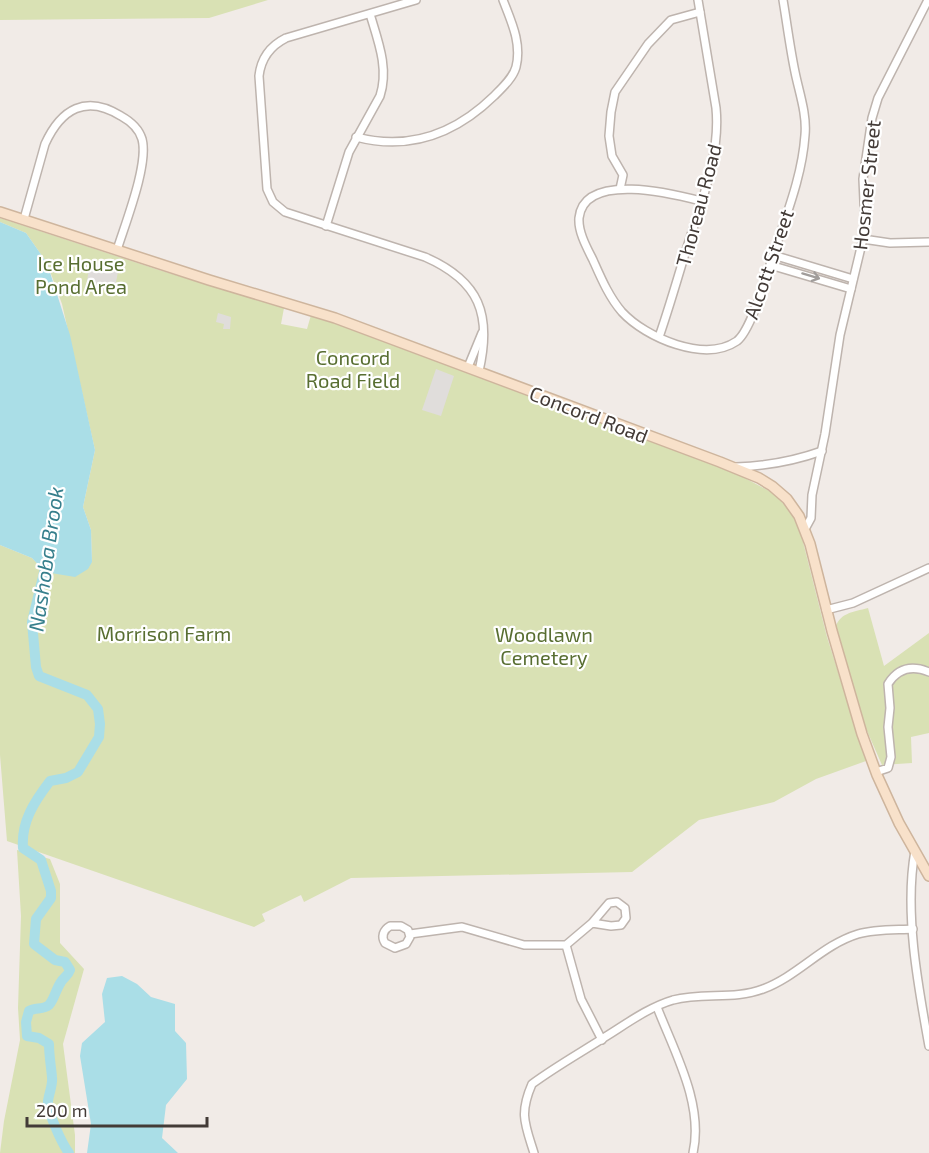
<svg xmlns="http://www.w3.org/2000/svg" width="929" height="1153" viewBox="0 0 929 1153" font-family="'Exo 2',sans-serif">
	<rect width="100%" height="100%" fill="#f1ebe7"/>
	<g fill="#d9e1b4">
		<polygon points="0,0 268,0 209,18 0,20"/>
		<polygon points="0,218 159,270 284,308 281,324 307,329 311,315 350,328 737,474 775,494 791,513 800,530 827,637 866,761 816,779 774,802 699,820 632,872 351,878 304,902 301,895 262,914 265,921 254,927 7,841 0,755 0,545 32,558 46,572 92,562 91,530 83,507 95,450 62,304 47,263 26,233 0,222"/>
		<path d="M 868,608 L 884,666 L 929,633 L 929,733 L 911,737 L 912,763 L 882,765 L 864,724 L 835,630 C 838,613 853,612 868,608 Z"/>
		<polygon points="17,850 50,859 60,884 60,943 84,969 63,1044 75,1135 75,1153 0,1153 4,1121 20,1040 18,1008 21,916"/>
	</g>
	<g fill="#e0dddb">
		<polygon points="90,262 119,267 114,292 86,287"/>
		<polygon points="218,313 231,317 230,329 223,329 224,324 216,322"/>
		<polygon points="436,369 454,376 441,416 422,410"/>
	</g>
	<g fill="#aadee7">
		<polygon points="0,222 26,233 47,263 70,335 95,450 83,507 91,530 92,562 88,569 75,577 45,572 32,558 0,545"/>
		<polygon points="122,976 137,984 151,997 175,1004 175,1031 186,1043 187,1079 166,1105 162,1138 178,1153 87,1153 91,1124 80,1056 82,1043 105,1022 102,994 107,978"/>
	</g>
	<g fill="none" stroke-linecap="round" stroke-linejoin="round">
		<path stroke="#aadee7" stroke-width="10" d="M 47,560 L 32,622 L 36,667 L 39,676 L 87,695 L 98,709 L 100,724 L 99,737 L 78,772 L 66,778 L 50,781 C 34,802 21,822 23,848 L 41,860 L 51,891 L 51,898 L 36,919 L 34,944 L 55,960 L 65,962 L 70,970 C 68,976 64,977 61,982 C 56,989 54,1000 49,1005 C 43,1010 35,1007 29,1011 L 26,1022 L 27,1036 L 39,1038 L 49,1044 C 49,1055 51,1066 52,1077 C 53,1085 49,1093 48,1101 C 47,1111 62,1144 69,1153"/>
		<g stroke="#beb4ae" stroke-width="10">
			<g id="street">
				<path d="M 416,0 L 286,38 C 270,46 261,58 259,76 L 267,189 L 273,202 L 285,212 L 425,257 C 480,281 492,315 479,371"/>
				<path d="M 356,137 C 410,151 455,134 494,96 C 502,88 513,78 516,67 C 522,43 511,21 503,0"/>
				<polyline points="620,189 623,175 612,156 609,136 611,112 615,92 648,44 671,20 700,12"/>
				<path d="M 701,201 C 674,194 584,171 579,218 C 578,232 587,248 593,260 C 601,278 609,297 622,312 C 646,338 705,363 737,341 C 751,330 765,280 771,262 C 784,220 802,179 805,135 C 807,114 799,92 795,72 C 790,48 787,24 783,0"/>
				<path d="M 24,219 L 45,144 C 61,109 86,94 121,116 C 130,121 139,129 142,139 C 149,164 125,224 117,250"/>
				<path d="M 326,226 L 349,152 L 380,96 C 389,68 378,41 370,14"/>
				<polyline points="863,239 890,243 929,242"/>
				<polyline points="773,255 853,279"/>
				<polyline points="770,265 851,289"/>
				<path d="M 659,337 C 668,311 676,284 684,257 C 698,210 721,158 716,108 L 698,0"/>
				<polyline points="468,367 482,333"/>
				<path d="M 736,467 C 766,466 794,461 822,451"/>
				<polyline points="805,529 811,518 812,495 825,434 840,335 863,239 865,223 863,179 872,118 878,98 928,0"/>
				<polyline points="826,610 853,603 929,568"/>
				<path d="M 876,772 L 888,768 L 891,757 L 888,727 L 890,708 L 888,684 C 898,668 912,665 929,672"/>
				<path d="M 915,851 C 904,911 918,986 929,1046"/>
				<path d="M 390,926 L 401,926 L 408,930 L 410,937 L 406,944 L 395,948 L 385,943 C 381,937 383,930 390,926 Z"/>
				<polyline points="410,934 462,927 524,945 566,945 592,923 609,903 617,902 625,908 626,918 621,925 611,926 592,923"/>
				<polyline points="566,945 581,999 602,1040"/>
				<path d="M 657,1007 C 674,1051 704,1104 693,1153"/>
				<path d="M 534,1153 C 525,1124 519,1114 532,1084 C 555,1067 580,1053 605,1037 C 626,1024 649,1007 673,1000 C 703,992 734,1000 763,989 C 798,976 822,945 858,934 C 875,929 895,930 913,929"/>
			</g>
		</g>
		<g stroke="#ceb59d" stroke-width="12">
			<polyline id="secondary" points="0,212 209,280 335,318 720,462 759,478 772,486 787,499 799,516 810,544 832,631 862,734 877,775 899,823 929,876"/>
		</g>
		<use href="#street" stroke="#fff" stroke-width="7"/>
		<use href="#secondary" stroke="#f8e1ca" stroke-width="9"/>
	</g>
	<defs><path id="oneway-shaft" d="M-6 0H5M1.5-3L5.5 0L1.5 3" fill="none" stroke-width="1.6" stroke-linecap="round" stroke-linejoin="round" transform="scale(1.5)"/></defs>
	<use stroke="#a19d9b" href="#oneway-shaft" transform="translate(811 276) rotate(17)"/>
	<g text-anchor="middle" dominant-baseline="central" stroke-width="4.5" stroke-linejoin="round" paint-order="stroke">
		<g font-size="20" fill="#433b37" stroke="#fff">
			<text transform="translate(866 185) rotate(-84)">Hosmer Street</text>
			<text transform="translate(698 205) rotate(-75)">Thoreau Road</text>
			<text transform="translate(768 264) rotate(-71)">Alcott Street</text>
			<text transform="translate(589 414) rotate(21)">Concord Road</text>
		</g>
		<g font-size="20" fill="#586e31" stroke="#fff">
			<text x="81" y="263">Ice House<tspan x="81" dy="23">Pond Area</tspan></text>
			<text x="353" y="357">Concord<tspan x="353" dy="23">Road Field</tspan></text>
			<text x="164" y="633">Morrison Farm</text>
			<text x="544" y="634">Woodlawn<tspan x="544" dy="23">Cemetery</tspan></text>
		</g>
		<g font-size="21" font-style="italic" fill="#367f8c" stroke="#fff">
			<text transform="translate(45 559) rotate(-82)">Nashoba Brook</text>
		</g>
	</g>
	<path d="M27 1117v9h180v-9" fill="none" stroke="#433b37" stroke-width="3"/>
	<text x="36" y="1117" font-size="18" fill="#433b37" stroke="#ffffff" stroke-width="4.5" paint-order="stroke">200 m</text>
</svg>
